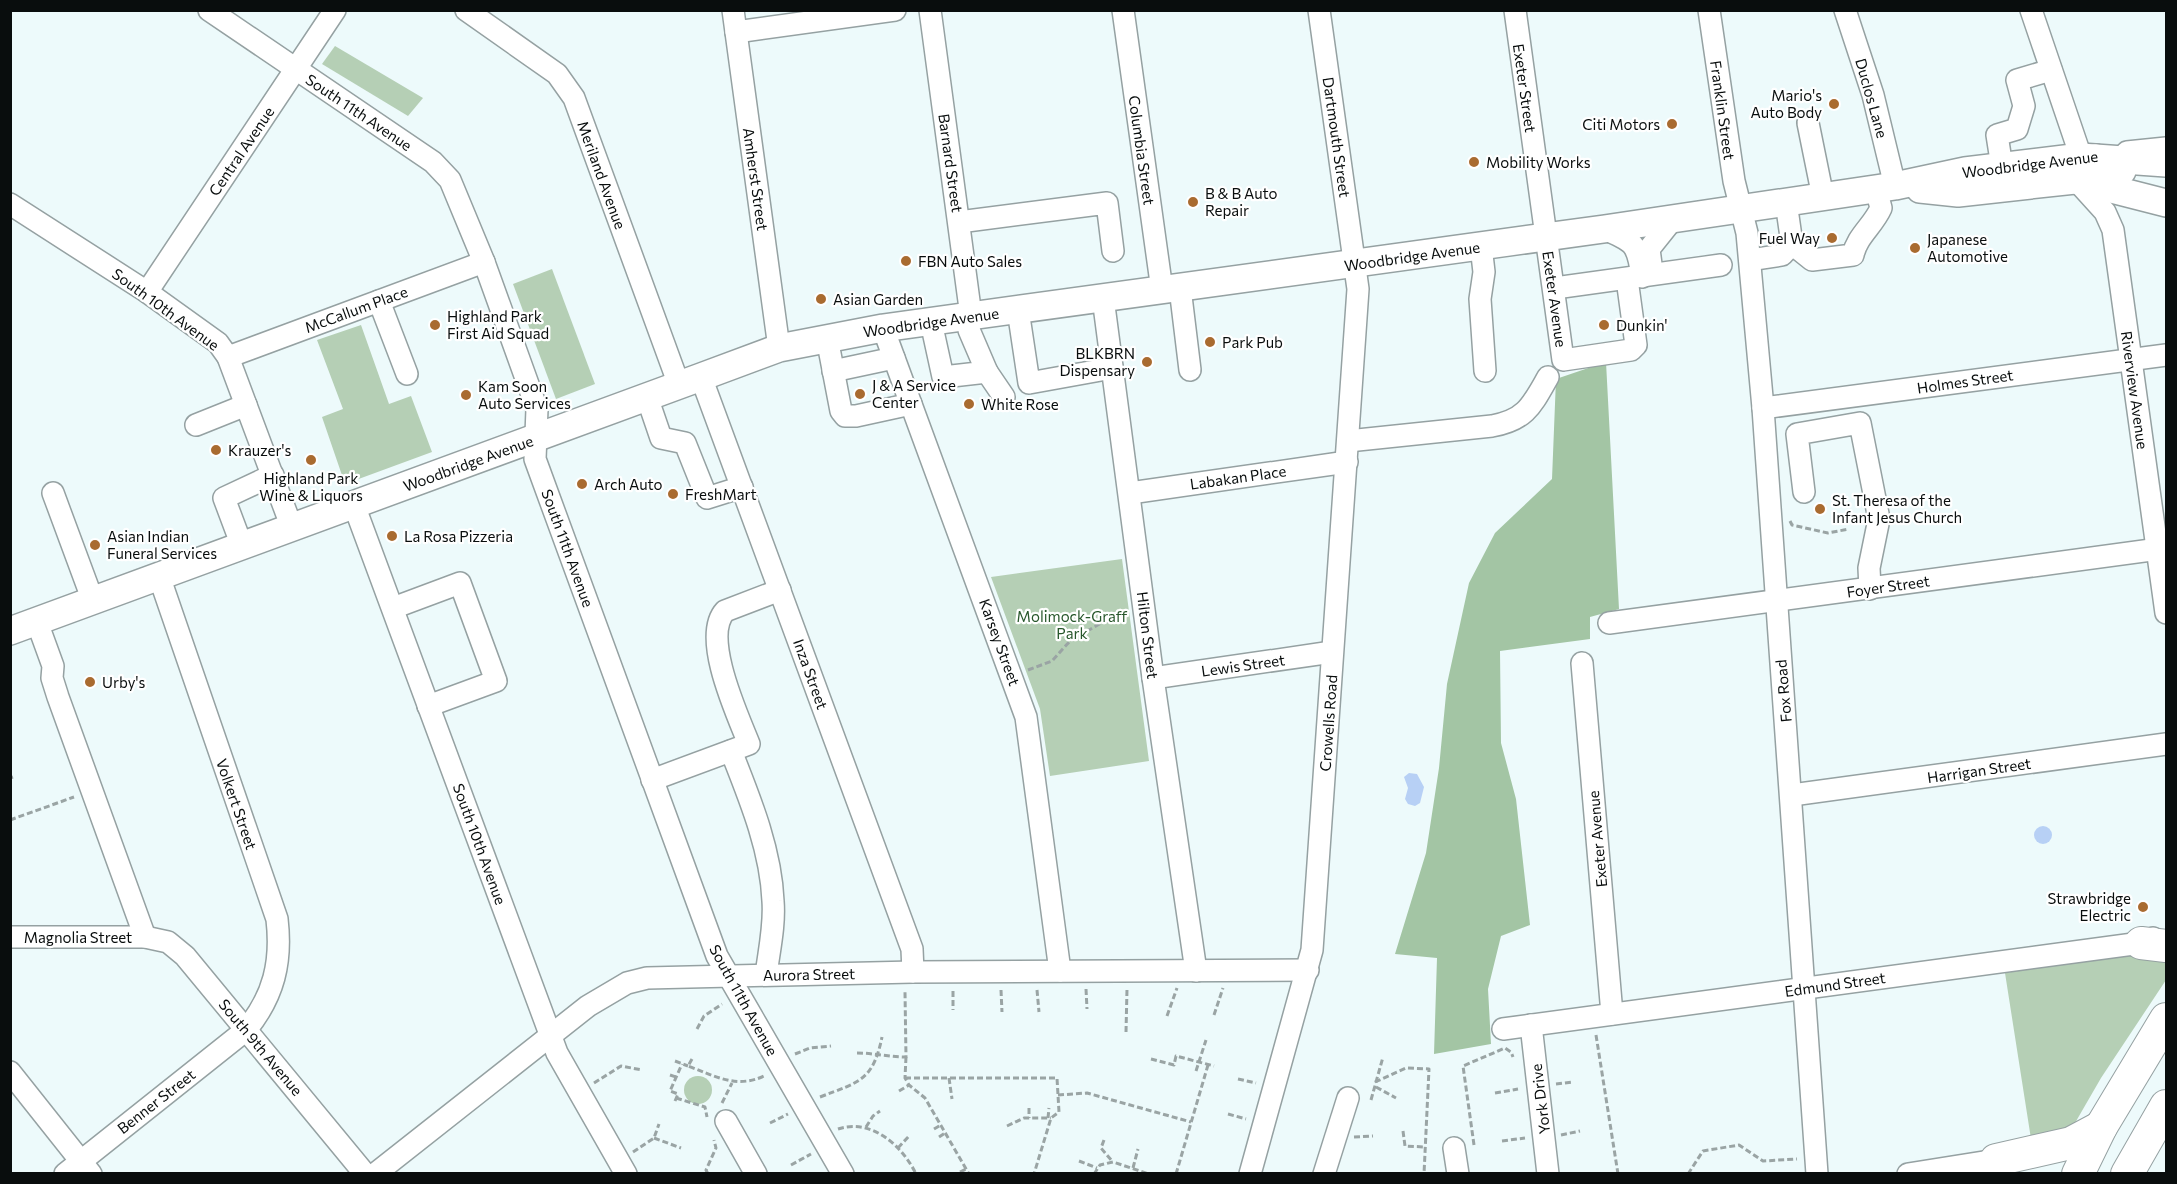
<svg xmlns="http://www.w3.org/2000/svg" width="2177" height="1184" viewBox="0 0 2177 1184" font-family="Commissioner,sans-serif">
	<rect width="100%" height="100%" fill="#edfafb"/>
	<g fill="#b5cfb5">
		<polygon points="335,46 423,98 408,116 322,64"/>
		<polygon points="552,269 595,384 556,399 513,284"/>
		<polygon points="361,325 389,404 411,396 432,452 345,484 322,417 343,409 317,340"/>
		<polygon points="1122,559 1149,761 1050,776 1040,709 991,577"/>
		<polygon points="2143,955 2166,956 2166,980 2101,1078 2075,1123 2071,1128 2031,1139 2005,973 2095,958"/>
		<circle cx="698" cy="1090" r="14"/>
	</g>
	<polygon fill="#a3c5a4" points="1606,362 1619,609 1590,617 1590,639 1500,651 1501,743 1516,799 1530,925 1501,936 1488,989 1491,1044 1434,1054 1437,958 1395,954 1426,853 1439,768 1447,684 1469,583 1495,533 1552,479 1556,379"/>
	<g fill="#b7d0f5">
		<polygon points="1409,773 1417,774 1424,787 1420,803 1415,806 1408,804 1405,799 1408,788 1404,777"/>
		<circle cx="2043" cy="835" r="9"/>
	</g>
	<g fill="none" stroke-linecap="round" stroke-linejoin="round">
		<g stroke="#95a1a2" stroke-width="24">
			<g id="minor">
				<polyline points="209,10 433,162 450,180 484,262 537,409 535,459 717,956 843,1174"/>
				<polyline points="466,10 557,74 574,98 679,385"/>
				<polyline points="733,10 779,348"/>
				<polyline points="930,10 971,316 969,330 987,372 943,377 931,322"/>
				<polyline points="1123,10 1162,290"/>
				<polyline points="1515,10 1563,360 1631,350 1636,345 1627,279"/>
				<polyline points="1709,10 1734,181 1747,233 1763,408 1817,1174"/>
				<polyline points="1845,10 1873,95 1895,186"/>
				<polyline points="2031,10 2081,157 2096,155"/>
				<polyline points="736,32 895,10"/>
				<polyline points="1808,123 1823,197"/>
				<polyline points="2127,152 2166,148"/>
				<polyline points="2002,167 1997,135 2017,129 2024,106 2017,80 2051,70"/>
				<polyline points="2076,180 2105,212 2113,230 2166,613"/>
				<polyline points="10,204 147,292 218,343 228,357 292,528"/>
				<polyline points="959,222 1107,203 1113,251"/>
				<path d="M 1604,229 C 1634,241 1638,244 1642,277"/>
				<path d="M 1792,244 L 1812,260 L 1853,255 C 1857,236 1873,226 1881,208 L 1876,189"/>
				<polyline points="1481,246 1484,272 1480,299 1485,371"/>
				<polyline points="1750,260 1782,255 1792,244 1786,202"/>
				<polyline points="1652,272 1649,249 1673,219"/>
				<polyline points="1180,288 1190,370"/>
				<polyline points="1555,288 1721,265"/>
				<polyline points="147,292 335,10"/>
				<polyline points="1103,298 1153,678 1196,971"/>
				<polyline points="379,301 407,374"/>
				<polyline points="1018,310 1029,383 1112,368"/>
				<polyline points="883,328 1026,717 1060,971"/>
				<polyline points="827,338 841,411 845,416 856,416 911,404"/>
				<polyline points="228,357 484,262"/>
				<polyline points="833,371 894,358"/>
				<polyline points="987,372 1004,397"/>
				<polyline points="701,377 912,949 913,972"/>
				<polyline points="647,397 661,438 685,443 707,498 742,487"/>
				<polyline points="1763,408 2166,355"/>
				<polyline points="196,425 246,405"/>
				<path d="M 1348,441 L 1492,426 C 1526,420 1532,405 1548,377"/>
				<polyline points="1804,492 1797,434 1860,423 1879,519 1869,568 1870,589"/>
				<polyline points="53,493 93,601"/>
				<polyline points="1130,493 1347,462"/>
				<polyline points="354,505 557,1053 626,1174"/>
				<polyline points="242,546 224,498 273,475"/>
				<polyline points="393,608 460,583 496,681 428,706"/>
				<polyline points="37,622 53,666 52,678 58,697 145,937"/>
				<polyline points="1609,623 2166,548"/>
				<polyline points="1582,663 1612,1014"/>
				<polyline points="1153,678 1332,652"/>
				<path d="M 731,751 C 750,799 771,850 773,901 C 775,925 769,951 766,975"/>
				<path d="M 652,780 L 749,744 C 738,716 701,637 725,611 L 780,590"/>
				<polyline points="1792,795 2166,744"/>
				<polyline points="10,937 145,937 168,942 185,956 365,1174"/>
				<polyline points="1531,1025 1548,1174"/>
				<polyline points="1503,1029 2141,943 2153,938"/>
				<polyline points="10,1072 91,1174"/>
				<polyline points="726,1121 756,1174"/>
				<polyline points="1454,1148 1458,1174"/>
				<path d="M 65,1174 L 246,1030 C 274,996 282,962 277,919 L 159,576"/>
				<polyline points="375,1174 588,1006 627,983 647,978 913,972 1308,970"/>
				<polyline points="1250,1174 1312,950 1358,289 1319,10"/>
				<polyline points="1324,1174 1348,1098"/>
				<polyline points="1908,1174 1996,1160"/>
			</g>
		</g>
		<g stroke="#95a1a2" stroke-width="30">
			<g id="major">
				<polyline points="2076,180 2166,203"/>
				<polyline points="1920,189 1958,193 2075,180 2098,172 2122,171"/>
				<polyline points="10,631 701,377 779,348 883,328 1604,229 1895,186 1965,171 2081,157 2166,163"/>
			</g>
		</g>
		<g stroke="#95a1a2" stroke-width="34">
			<g id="highway">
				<polyline points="2141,943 2166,946"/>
				<polyline points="1996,1160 2071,1143 2101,1127"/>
				<polyline points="2078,1174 2101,1127 2166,1019"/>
				<polyline points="2127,1174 2166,1106"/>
			</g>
		</g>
		<g stroke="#9aa4a4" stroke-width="3" stroke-dasharray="6 3" stroke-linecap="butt">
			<polyline points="1790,521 1792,525 1828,533 1849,529"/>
			<polyline points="1028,670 1052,661 1070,641 1103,622 1128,618"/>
			<polyline points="10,778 13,777"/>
			<polyline points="10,820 74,797"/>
			<polyline points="1086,989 1087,1009"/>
			<polyline points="1001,990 1002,1012"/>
			<polyline points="1037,990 1039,1012"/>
			<polyline points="953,991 953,1010"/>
			<polyline points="1214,1015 1223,988"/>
			<polyline points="1167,1016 1177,988"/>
			<polyline points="697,1029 704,1016 722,1004"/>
			<polyline points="1126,1032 1127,989"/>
			<polyline points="1596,1035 1618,1174"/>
			<path d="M 857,1053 C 873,1053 889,1057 906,1057 L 905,992"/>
			<polyline points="795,1054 810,1048 831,1046"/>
			<polyline points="906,1057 905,1078 909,1085 925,1098 969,1174"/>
			<path d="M 692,1059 L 688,1066 C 715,1076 736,1089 764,1076"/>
			<polyline points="1151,1059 1174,1065 1176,1056 1214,1066"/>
			<polyline points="675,1061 688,1066"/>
			<polyline points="1196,1071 1206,1040"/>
			<polyline points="670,1075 676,1077"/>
			<polyline points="905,1078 1057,1078 1059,1112 1051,1118 1034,1174"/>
			<polyline points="949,1078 952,1099"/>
			<polyline points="1238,1079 1256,1083"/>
			<polyline points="1375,1082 1406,1068 1429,1069 1424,1174"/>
			<polyline points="594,1083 621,1066 642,1070"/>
			<polyline points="1556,1084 1573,1082"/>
			<polyline points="1376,1087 1396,1098"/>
			<polyline points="899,1091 909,1085"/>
			<polyline points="1495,1093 1518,1089"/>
			<polyline points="1058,1095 1087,1093 1191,1122"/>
			<path d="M 820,1097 C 859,1082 873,1081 882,1037"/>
			<polyline points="676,1098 705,1107 707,1117"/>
			<polyline points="1371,1100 1383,1057"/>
			<polyline points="675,1101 678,1094 670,1091 682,1064"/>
			<polyline points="722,1103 732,1083"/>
			<polyline points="1029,1108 1029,1118"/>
			<polyline points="1228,1114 1246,1119"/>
			<polyline points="1048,1118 1049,1108"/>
			<polyline points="770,1123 788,1114"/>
			<polyline points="1007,1126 1024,1118 1051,1118"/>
			<polyline points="866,1127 873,1116 880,1111"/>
			<path d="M 838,1129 C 871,1118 902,1145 916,1174"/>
			<polyline points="934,1129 941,1125"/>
			<polyline points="1403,1131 1405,1146 1425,1147"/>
			<polyline points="1561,1135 1580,1131"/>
			<polyline points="939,1137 945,1133"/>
			<polyline points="1354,1137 1373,1136"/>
			<polyline points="654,1138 681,1148"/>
			<polyline points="1104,1140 1101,1148 1112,1161"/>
			<polyline points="1502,1141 1525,1138"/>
			<polyline points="1474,1145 1463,1066 1505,1048 1511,1052 1513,1057"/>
			<polyline points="898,1148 909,1136"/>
			<polyline points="633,1152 654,1138 659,1124"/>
			<polyline points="1079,1161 1097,1168"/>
			<polyline points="791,1165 811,1154"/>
			<polyline points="1133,1168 1138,1149"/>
			<polyline points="960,1172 966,1169"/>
			<polyline points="708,1174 706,1170 716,1148 714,1140"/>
			<polyline points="1094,1174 1100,1165 1113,1162 1149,1174"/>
			<polyline points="1176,1174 1208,1065"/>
			<polyline points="1688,1174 1703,1151 1739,1145 1763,1161 1797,1159"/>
		</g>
		<use href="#minor" stroke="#fff" stroke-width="21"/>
		<use href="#major" stroke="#fff" stroke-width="27"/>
		<use href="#highway" stroke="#fff" stroke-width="32"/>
	</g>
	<g fill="#a96b30" stroke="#fff" stroke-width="2">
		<circle cx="1834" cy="104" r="6"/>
		<circle cx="1672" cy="124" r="6"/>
		<circle cx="1474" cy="162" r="6"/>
		<circle cx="1193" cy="202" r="6"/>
		<circle cx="1832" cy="238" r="6"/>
		<circle cx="1915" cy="248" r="6"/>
		<circle cx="906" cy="261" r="6"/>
		<circle cx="821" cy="299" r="6"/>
		<circle cx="435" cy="325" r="6"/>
		<circle cx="1604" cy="325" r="6"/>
		<circle cx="1210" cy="342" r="6"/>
		<circle cx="1147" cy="362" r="6"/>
		<circle cx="860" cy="394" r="6"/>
		<circle cx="466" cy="395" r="6"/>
		<circle cx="969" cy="404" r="6"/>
		<circle cx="216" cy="450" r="6"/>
		<circle cx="311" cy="460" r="6"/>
		<circle cx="582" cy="484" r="6"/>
		<circle cx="673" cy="494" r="6"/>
		<circle cx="1820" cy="509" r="6"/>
		<circle cx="392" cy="536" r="6"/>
		<circle cx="95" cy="545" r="6"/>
		<circle cx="90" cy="682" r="6"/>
		<circle cx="2143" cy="907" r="6"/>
	</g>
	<g text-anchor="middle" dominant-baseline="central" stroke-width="4.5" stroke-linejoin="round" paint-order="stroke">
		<g font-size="15" fill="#090d0d" stroke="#fff">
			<text transform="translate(1525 88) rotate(82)">Exeter Street</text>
			<text transform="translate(1872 98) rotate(74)">Duclos Lane</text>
			<text transform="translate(1723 110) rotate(82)">Franklin Street</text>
			<text transform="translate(359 112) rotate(34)">South 11th Avenue</text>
			<text transform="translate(1337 137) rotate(82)">Dartmouth Street</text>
			<text transform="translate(1142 150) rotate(82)">Columbia Street</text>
			<text transform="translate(241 151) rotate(-56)">Central Avenue</text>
			<text transform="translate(951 163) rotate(82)">Barnard Street</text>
			<text transform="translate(2030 164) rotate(-7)">Woodbridge Avenue</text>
			<text transform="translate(602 175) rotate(70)">Meriland Avenue</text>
			<text transform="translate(756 179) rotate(82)">Amherst Street</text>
			<text transform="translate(1412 256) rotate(-8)">Woodbridge Avenue</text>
			<text transform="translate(1555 299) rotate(82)">Exeter Avenue</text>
			<text transform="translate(166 309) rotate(36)">South 10th Avenue</text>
			<text transform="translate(356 309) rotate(-20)">McCallum Place</text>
			<text transform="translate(931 322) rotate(-8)">Woodbridge Avenue</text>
			<text transform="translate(1965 381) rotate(-8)">Holmes Street</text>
			<text transform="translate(2135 390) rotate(82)">Riverview Avenue</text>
			<text transform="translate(468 463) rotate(-20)">Woodbridge Avenue</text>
			<text transform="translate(1238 477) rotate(-8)">Labakan Place</text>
			<text transform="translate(568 548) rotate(70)">South 11th Avenue</text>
			<text transform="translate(1888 586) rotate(-8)">Foyer Street</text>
			<text transform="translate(1148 635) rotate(83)">Hilton Street</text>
			<text transform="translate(1000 642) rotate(70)">Karsey Street</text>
			<text transform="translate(1243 665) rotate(-8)">Lewis Street</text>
			<text transform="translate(811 674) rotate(70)">Inza Street</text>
			<text transform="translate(1783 691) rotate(-95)">Fox Road</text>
			<text transform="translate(1328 723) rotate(-86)">Crowells Road</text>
			<text transform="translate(1979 770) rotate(-8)">Harrigan Street</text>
			<text transform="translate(237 804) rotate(71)">Volkert Street</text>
			<text transform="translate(1597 839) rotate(-95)">Exeter Avenue</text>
			<text transform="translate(480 844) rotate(70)">South 10th Avenue</text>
			<text x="78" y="937">Magnolia Street</text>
			<text transform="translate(809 974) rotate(-1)">Aurora Street</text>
			<text transform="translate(1835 984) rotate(-8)">Edmund Street</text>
			<text transform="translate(744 1000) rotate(61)">South 11th Avenue</text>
			<text transform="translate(261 1047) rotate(50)">South 9th Avenue</text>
			<text transform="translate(1540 1099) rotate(-97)">York Drive</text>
			<text transform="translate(156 1101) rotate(-38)">Benner Street</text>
		</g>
		<g font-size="15" fill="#090d0d" stroke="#fff" text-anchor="start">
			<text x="1822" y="95" text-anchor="end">Mario's<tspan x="1822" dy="17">Auto Body</tspan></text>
			<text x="1660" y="124" text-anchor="end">Citi Motors</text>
			<text x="1486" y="162">Mobility Works</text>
			<text x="1205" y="193">B &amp; B Auto<tspan x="1205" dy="17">Repair</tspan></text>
			<text x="1820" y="238" text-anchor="end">Fuel Way</text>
			<text x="1927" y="239">Japanese<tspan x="1927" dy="17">Automotive</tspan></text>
			<text x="918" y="261">FBN Auto Sales</text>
			<text x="833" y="299">Asian Garden</text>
			<text x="447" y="316">Highland Park<tspan x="447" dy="17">First Aid Squad</tspan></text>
			<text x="1616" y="325">Dunkin'</text>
			<text x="1222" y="342">Park Pub</text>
			<text x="1135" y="353" text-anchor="end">BLKBRN<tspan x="1135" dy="17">Dispensary</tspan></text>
			<text x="872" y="385">J &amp; A Service<tspan x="872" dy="17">Center</tspan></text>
			<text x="478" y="386">Kam Soon<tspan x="478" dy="17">Auto Services</tspan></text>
			<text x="981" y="404">White Rose</text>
			<text x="228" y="450">Krauzer's</text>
			<text x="311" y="478" text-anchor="middle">Highland Park<tspan x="311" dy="17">Wine &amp; Liquors</tspan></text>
			<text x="594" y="484">Arch Auto</text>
			<text x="685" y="494">FreshMart</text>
			<text x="1832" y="500">St. Theresa of the<tspan x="1832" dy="17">Infant Jesus Church</tspan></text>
			<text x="107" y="536">Asian Indian<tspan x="107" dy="17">Funeral Services</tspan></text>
			<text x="404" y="536">La Rosa Pizzeria</text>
			<text x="102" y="682">Urby's</text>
			<text x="2131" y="898" text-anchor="end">Strawbridge<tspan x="2131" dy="17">Electric</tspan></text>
		</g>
		<g font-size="15" fill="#26562a" stroke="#fff">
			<text x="1072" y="616">Molimock-Graff<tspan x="1072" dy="17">Park</tspan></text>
		</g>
	</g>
	<rect width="2177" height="1184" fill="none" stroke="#090d0d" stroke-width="24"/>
</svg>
